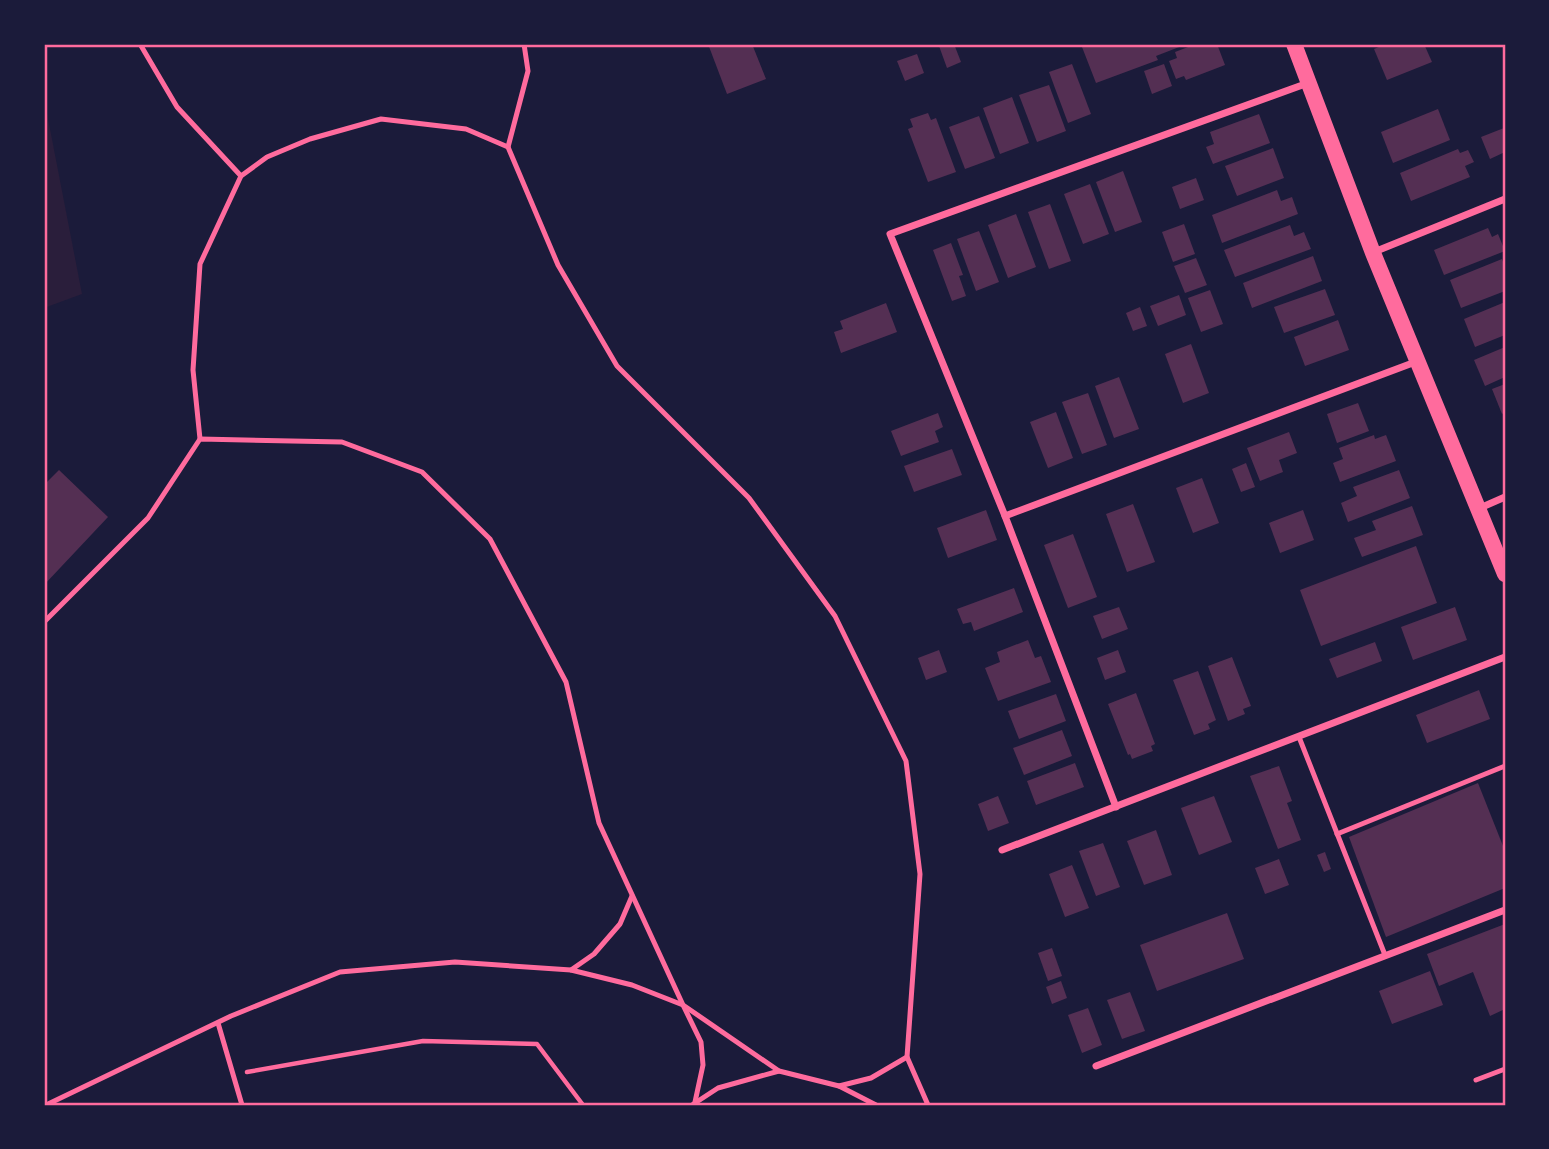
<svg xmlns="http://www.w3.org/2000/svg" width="1549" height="1149" viewBox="0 0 1549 1149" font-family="'Titillium Web',sans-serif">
	<rect width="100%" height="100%" fill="#1b1b3a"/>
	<polygon fill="#2a1e3b" points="44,98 82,294 44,308"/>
	<g fill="#542f53">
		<polygon points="708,44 752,44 766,79 727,94"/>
		<polygon points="946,44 954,44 961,62 947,68 939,46"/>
		<polygon points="1091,44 1187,44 1156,56 1158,60 1096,83 1082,47"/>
		<polygon points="1196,44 1217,44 1225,65 1186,80 1184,76 1176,79 1169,61 1177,58 1175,52"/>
		<polygon points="1386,44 1424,44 1432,62 1387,80 1374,49"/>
		<polygon points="917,54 924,73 905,81 897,61"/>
		<polygon points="1072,64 1091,114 1068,123 1049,72"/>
		<polygon points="1164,64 1172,86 1152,94 1144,71"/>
		<polygon points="1049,85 1066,131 1037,142 1019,95"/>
		<polygon points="1012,97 1029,143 1000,154 983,108"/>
		<polygon points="1438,109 1450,140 1393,163 1381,132"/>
		<polygon points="928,113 931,120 936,118 956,172 928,182 908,129 913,127 910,119"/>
		<polygon points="1259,114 1270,143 1213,164 1206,147 1214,144 1210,132"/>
		<polygon points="979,116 995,158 965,169 949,127"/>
		<polygon points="1504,128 1505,152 1490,159 1481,137"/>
		<polygon points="1273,148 1284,178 1237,196 1225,166"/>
		<polygon points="1458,149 1460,153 1468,150 1474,162 1465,166 1470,177 1411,201 1400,173"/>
		<polygon points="1123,171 1142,222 1115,232 1096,182"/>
		<polygon points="1196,178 1204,200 1180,209 1172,187"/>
		<polygon points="1090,184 1109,234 1083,244 1064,194"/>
		<polygon points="1277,190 1281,201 1292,197 1298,214 1222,243 1212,215"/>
		<polygon points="1050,204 1071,261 1049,269 1028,212"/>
		<polygon points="1016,214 1036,267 1008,278 988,225"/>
		<polygon points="1184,224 1195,254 1173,262 1162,232"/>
		<polygon points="1290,225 1294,236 1304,232 1311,249 1235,277 1224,250"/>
		<polygon points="1488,228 1492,237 1498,234 1505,251 1444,275 1434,250"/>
		<polygon points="979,231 999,282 976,291 957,239"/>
		<polygon points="951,243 963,275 959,276 966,296 952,301 933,250"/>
		<polygon points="1313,256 1322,281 1252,308 1243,283"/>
		<polygon points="1196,258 1207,285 1185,293 1174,266"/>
		<polygon points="1502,259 1505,267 1505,291 1461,308 1450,280"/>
		<polygon points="1325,289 1335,315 1284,333 1274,307"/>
		<polygon points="1210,290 1223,324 1201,332 1188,298"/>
		<polygon points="1179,295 1186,315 1158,326 1150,306"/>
		<polygon points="1505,302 1505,335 1475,347 1464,319"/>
		<polygon points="886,303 897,332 841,353 834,332 843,329 840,321"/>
		<polygon points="1140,307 1147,326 1133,331 1126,313"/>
		<polygon points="1338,320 1349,350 1305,366 1294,337"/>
		<polygon points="1191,344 1209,393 1183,403 1165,354"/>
		<polygon points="1505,347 1505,377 1485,386 1474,360"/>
		<polygon points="1119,377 1139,429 1114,438 1095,386"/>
		<polygon points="1505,384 1505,412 1502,414 1492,389"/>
		<polygon points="1088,393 1107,445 1082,454 1062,402"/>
		<polygon points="1358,403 1369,431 1337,443 1327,414"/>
		<polygon points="1056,412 1073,458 1048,468 1030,422"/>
		<polygon points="938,413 943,427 935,431 939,442 901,456 891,431"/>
		<polygon points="1289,432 1297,453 1279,460 1283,472 1260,481 1247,448"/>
		<polygon points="1374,435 1375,439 1386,435 1396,461 1340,482 1333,463 1343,459 1339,448"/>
		<polygon points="952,449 962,475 914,492 904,466"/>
		<polygon points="1246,463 1255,487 1241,492 1232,469"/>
		<polygon points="59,470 108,517 44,585 44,485"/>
		<polygon points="1399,470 1410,498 1348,522 1341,503 1357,496 1353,487"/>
		<polygon points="1202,478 1219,523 1193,533 1176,488"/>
		<polygon points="1133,504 1155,562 1127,572 1106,514"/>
		<polygon points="1412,506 1423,535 1362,557 1354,538 1376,530 1372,521"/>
		<polygon points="986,510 997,540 948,558 937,528"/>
		<polygon points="1303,510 1314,540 1280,553 1269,523"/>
		<polygon points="1073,534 1097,597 1068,608 1044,545"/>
		<polygon points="1416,546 1437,603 1321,646 1300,590"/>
		<polygon points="1014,588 1023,612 974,631 971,622 963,624 957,609"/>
		<polygon points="1119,607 1128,629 1102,639 1093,616"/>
		<polygon points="1455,607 1467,640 1413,660 1401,627"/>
		<polygon points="1028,640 1035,658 1041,656 1051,682 998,701 985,668 1000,662 997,652"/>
		<polygon points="1375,642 1382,661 1337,678 1329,659"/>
		<polygon points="939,650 947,672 926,680 918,658"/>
		<polygon points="1118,650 1126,672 1105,680 1097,658"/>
		<polygon points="1232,657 1251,706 1243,709 1245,714 1228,721 1208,666"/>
		<polygon points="1198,671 1216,720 1208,724 1210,729 1194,735 1173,680"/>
		<polygon points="1479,690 1490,719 1427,743 1416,715"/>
		<polygon points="1136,693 1155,744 1151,746 1153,751 1132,759 1130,754 1128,755 1108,704"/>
		<polygon points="1056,694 1066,721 1019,739 1008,711"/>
		<polygon points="1062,730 1072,756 1024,775 1013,748"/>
		<polygon points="1075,763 1084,787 1036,805 1027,781"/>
		<polygon points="1279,766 1292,801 1287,803 1301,840 1278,849 1250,776"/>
		<polygon points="1478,783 1505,851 1505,888 1386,937 1349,837"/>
		<polygon points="998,796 1009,823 988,831 978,804"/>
		<polygon points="1214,796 1232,842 1199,855 1181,808"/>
		<polygon points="1156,830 1172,875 1144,885 1127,841"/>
		<polygon points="1103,843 1120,887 1096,896 1079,851"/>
		<polygon points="1325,852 1331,869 1324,872 1317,855"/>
		<polygon points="1279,859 1289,885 1265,894 1255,868"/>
		<polygon points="1072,865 1089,908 1065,917 1049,874"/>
		<polygon points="1227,913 1244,959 1157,991 1140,945"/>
		<polygon points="1505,924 1505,1009 1490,1016 1473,972 1439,986 1427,954"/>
		<polygon points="1052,948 1062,976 1048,981 1038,953"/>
		<polygon points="1430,971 1443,1005 1392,1024 1379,991"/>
		<polygon points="1061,981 1067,998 1052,1004 1046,987"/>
		<polygon points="1130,992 1145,1031 1122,1039 1107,1000"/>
		<polygon points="1088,1008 1102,1045 1082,1053 1068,1015"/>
	</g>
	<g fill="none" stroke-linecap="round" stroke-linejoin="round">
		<polyline stroke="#ff6b9d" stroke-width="4.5" points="247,1072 423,1041 537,1044 583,1105"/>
		<g stroke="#ff6b9d" stroke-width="5">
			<polyline points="140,44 177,107 241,176"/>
			<polyline points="508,147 528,71 524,44"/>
			<polyline points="200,439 193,370 200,264 241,176 267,157 310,139 381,119 466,129 508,147 558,265 617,366 749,498 835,616 906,761 920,874 907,1057 928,1105"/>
			<polyline points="44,622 148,518 200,439 342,442 422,472 490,539 566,682 599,823 683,1005 779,1071 839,1086 871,1078 907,1057"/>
			<polyline points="1299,737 1385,955"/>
			<polyline points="1337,834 1505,766"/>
			<polyline points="571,970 632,985 683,1005 701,1042 703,1065 695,1102"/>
			<polyline points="218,1023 242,1105"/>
			<polyline points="1476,1080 1505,1069"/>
			<polyline points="839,1086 876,1105"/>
			<polyline points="46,1105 231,1016 340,972 455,962 571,970 594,954 620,924 632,896"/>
			<polyline points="692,1105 718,1088 779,1071"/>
		</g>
		<g stroke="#ff6b9d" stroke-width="7">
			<polyline points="1374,252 1505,199"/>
			<polyline points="1480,508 1505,497"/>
			<polyline points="1005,516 1418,361"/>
			<polyline points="1116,807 1005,516 890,234 1308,83"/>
			<polyline points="1002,850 1505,657"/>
			<polyline points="1096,1066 1505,910"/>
		</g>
		<polyline stroke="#ff6b9d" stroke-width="16" points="1294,44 1373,253 1505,574"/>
	</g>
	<rect width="1549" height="1149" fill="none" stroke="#1b1b3a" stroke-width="91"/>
	<rect x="46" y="46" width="1458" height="1058" fill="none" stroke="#ff6b9d" stroke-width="2.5"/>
</svg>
